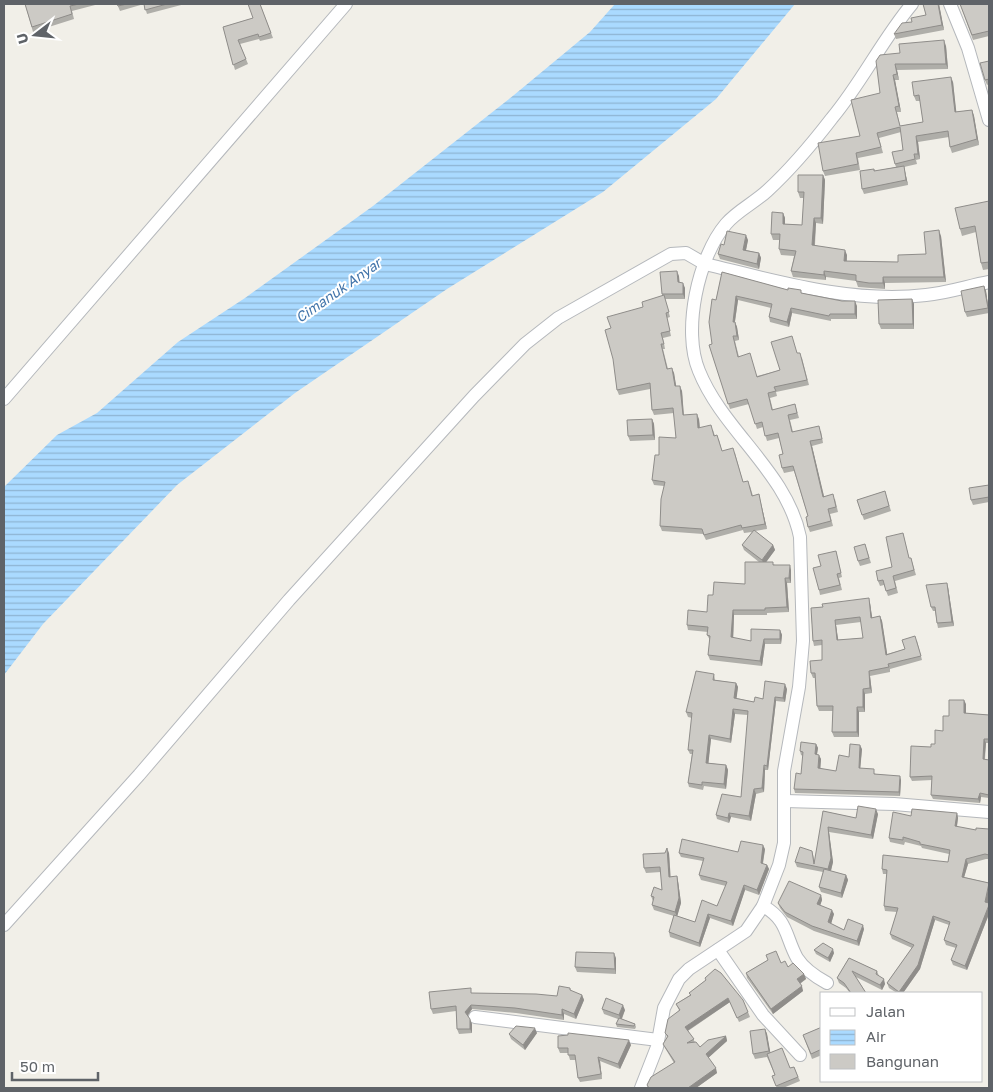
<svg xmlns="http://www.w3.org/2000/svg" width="993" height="1092" viewBox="0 0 993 1092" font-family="'Golos Text',sans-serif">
	<defs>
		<pattern id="water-rules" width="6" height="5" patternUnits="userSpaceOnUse" patternTransform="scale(1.25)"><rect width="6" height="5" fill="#aadaff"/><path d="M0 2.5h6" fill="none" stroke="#8eb4d2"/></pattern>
	</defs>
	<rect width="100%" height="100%" fill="#f1efe8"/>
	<polygon fill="url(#water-rules)" points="615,4 795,4 716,99 603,192 447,289 295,393 177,485 43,624 4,675 4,487 57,435 97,413 178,342 245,298 373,206 514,95 590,32"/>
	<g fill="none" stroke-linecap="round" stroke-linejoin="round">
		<g stroke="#b5b8bc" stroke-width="14">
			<g id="street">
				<polyline points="950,4 968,48 989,120"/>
				<polyline points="4,399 346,4"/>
				<polyline points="785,801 894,804 989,812"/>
				<path d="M 763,906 C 788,920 785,936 797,958 C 804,969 816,977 827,983"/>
				<path d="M 4,925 L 139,775 L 289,600 L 474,396 L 525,344 L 558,318 L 671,254 L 686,253 L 705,264 C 776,281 852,304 926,295 C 947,293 968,286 989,282"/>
				<polyline points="718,950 763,1015 800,1055"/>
				<polyline points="475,1017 658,1040"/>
				<path d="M 641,1088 L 657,1047 L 664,1008 L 679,979 L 689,969 L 746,931 L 763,906 L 779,865 L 784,843 L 784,771 L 799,687 L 803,641 L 800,537 C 787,472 723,431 699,371 C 682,331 698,257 726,224 C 737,211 754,203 767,191 C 791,169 812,144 832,118 C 862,82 882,40 912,4"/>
			</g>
		</g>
		<use href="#street" stroke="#fff" stroke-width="12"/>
	</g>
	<g fill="#afaea9" fill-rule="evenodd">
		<polygon points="25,4 99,4 72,11 74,19 33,32"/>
		<polygon points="117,4 185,4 147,14 144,4 120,11"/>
		<polygon points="260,4 273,38 260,41 259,39 240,44 248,64 235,70 223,27 253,18"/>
		<polygon points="923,4 939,4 944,30 896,39 894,34 912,22 926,15"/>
		<polygon points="960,4 989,4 989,36 973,40"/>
		<polygon points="946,46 948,69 897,70 899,80 895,80 901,112 897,112 900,126 923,122 920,101 916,101 914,96 953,82 956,112 972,110 974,116 979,145 952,153 950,147 949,137 918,142 920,159 916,160 917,164 904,167 908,185 864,194 862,189 874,169 875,171 896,167 895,164 903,150 901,132 879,138 883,153 858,158 860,170 825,176 823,171 860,136 900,53"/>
		<polygon points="989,61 989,84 987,85 985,80"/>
		<polygon points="823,175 825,180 823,224 816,223 815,245 847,255 847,261 898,262 926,254 941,236 946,282 885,283 885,289 871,288 858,287 856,281 826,277 826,280 793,277 791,271 794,256 781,255 779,249 780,240 773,240 771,234 783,213 785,218 785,224 802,225 804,198 800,198 798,192"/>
		<polygon points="989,201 989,269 983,270 981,263 976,232 962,236 960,229"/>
		<polygon points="748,240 746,250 759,253 761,258 759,269 720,259 718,254 724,245"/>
		<polygon points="722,272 788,290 857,306 857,319 831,319 831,321 792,313 789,327 770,322 769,317 771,308 738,300 735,322 737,327 739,340 735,341 739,357 757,376 780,370 797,353 802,358 809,385 776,392 777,396 770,398 773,410 795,404 799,418 790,420 793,432 821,431 823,443 812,446 824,496 835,499 838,512 830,514 833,526 810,532 808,527 808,516 794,471 784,473 782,468 783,454 779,438 767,441 763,427 757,429 749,404 730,409 709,345 712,344 716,300"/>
		<polygon points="679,276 679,282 685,288 685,299 665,299 670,317 667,318 671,336 663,338 665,349 663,349 668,369 674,373 676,386 682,391 684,415 699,419 700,428 713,430 715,436 719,440 722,451 735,453 743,482 750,486 753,496 759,494 760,499 767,529 755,531 773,545 775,550 766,562 791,570 791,583 787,583 789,612 767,613 767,615 734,615 733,638 751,641 780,630 782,635 781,644 765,644 762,666 710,660 708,655 710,640 707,635 708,632 688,630 687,625 707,612 713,595 745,584 759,562 744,550 742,545 752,532 744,533 743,530 706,540 703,534 662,531 660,526 664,486 654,485 652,480 659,455 676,438 674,413 654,415 652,410 650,389 619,395 617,390 611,328 662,296 662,294"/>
		<polygon points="984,286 986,291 989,313 967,317 965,312"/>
		<polygon points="912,299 914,304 914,329 881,329 879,324"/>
		<polygon points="652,419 654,424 655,440 630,441 628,436"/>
		<polygon points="989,485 989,502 973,505 971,500"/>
		<polygon points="885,491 891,511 864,520 857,500"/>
		<polygon points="903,533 909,558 911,558 916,575 895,581 898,593 888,596 884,585 880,586 878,581 892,567"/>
		<polygon points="865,544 871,563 860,566 858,561"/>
		<polygon points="836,551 842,577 839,578 842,590 820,595 819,590 821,566"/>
		<polygon points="948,587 954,626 938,628 937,623 935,611 933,611 931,607"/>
		<path d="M 870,603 L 872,618 L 880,616 L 882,621 L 887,654 L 905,649 L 917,641 L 922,660 L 890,669 L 890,672 L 870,676 L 872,693 L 865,694 L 865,712 L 859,712 L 859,737 L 834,737 L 832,732 L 833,711 L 819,711 L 817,706 L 815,678 L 813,678 L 811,673 L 822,660 L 822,645 L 814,646 L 813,641 L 811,608 ZM 861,622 L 863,638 L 838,640 L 836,625 Z"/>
		<polygon points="714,674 715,680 736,683 738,687 736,698 754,702 787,689 785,702 776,701 768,770 765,770 764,792 756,794 751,821 731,817 729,823 717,819 716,815 741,797 748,715 735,714 731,743 711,739 708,763 726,765 728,770 726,789 704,786 703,790 689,787 688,783 692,754 690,754 688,750 692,718 688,717 686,712"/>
		<polygon points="966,704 966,713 989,715 989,743 986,743 985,759 989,760 989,798 981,797 980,803 933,799 931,795 932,780 912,781 910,777 931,747 935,744 943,731 949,716"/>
		<polygon points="816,744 818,748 817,755 821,759 820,769 836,771 849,757 862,749 860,768 876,774 901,780 900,796 795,793 794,789 801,774 803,756 801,755 800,751"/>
		<polygon points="823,811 856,818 878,814 873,839 829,832 833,862 831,871 846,875 848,880 842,898 821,892 819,887 823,872 797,867 795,862 812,851 815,862"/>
		<polygon points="957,813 958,818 957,827 976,830 989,829 989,859 986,859 968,864 964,877 989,883 989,897 988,903 989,903 989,914 967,970 953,965 951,960 956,948 946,945 944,940 949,925 935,920 920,969 903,993 897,993 889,988 887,983 912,948 892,939 890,934 897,912 885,911 884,906 887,874 883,874 882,869 948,862 949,854 922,848 921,846 905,842 904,845 890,842 889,838 911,816"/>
		<polygon points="765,849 763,864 767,865 769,869 759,895 745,890 733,926 710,918 700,947 670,937 669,932 674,916 654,910 652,905 653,901 651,896 662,890 661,872 646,873 644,868 669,853 670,877 678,881 681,903 677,916 695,922 717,906 726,886 701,880 699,875 703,861 681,857 679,853 738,852"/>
		<polygon points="821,895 822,900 820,905 834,914 831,924 844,930 864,929 859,946 814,931 787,917 780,908 778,903"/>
		<polygon points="814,950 834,953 830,962 816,954"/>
		<polygon points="616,958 616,974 577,972 575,967"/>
		<polygon points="849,958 877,971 879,976 885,984 882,990 856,977 866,993 850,993 846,988 839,983 837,978"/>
		<polygon points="768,960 781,963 804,974 806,979 800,984 803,991 773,1014 747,978 746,973"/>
		<polygon points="705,978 748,1012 750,1017 739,1022 730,1002 688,1031 695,1042 700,1047 726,1036 727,1041 708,1058 717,1073 696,1088 648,1088 647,1085 674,1063 665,1048 663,1044 667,1037 665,1033 679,1010 676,1004 690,995 689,993 706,980"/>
		<polygon points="570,988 571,991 582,995 584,1000 576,1019 564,1014 564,1020 516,1013 472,1009 468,1016 472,1024 472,1033 459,1034 457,1029 456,1011 433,1014 431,1009 472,993 557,996"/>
		<polygon points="602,1009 625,1010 622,1019 635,1024 636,1027 635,1029 617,1027 616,1024 618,1019 604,1014"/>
		<polygon points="822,1027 822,1055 812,1059 803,1035"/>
		<polygon points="765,1029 767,1034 770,1053 790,1068 794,1067 800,1081 783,1088 777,1088 772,1076 775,1075 767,1057 755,1059 753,1054"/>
		<polygon points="537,1033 525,1050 511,1039 509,1034"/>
		<polygon points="631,1045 620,1069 600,1061 602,1079 580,1082 578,1078 576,1060 570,1060 568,1053 560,1053 558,1048"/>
	</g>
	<g fill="#8f8d8a">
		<polygon points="938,4 939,4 944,30 942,25"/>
		<polygon points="944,40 946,46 948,69 946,64"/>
		<polygon points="895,64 897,70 899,80 897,74"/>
		<polygon points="893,75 895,80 901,112 899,106"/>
		<polygon points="951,77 953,82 957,118 955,112"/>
		<polygon points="972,110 974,116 979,145 977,139"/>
		<polygon points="916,136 918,142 920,159 918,154"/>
		<polygon points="904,166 905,171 908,185 906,180"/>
		<polygon points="823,175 825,180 823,224 821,218"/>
		<polygon points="783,213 785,218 785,230 783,224"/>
		<polygon points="814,218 816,223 814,251 812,245"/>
		<polygon points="939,230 941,236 946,282 944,277"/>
		<polygon points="746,235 748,240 745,255 743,250"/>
		<polygon points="845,250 847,255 846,267 844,261"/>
		<polygon points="759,253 761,258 759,269 757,264"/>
		<polygon points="677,271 679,276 680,287 678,282"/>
		<polygon points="824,271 826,277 826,280 824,275"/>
		<polygon points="883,277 885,283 885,289 883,283"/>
		<polygon points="683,283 685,288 685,299 683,294"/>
		<polygon points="984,286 986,291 989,312 988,308"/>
		<polygon points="736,296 738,300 734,327 733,322"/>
		<polygon points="912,299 914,304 914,329 913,324"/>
		<polygon points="855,301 857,306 857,319 855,314"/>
		<polygon points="791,308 792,313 789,327 787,322"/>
		<polygon points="735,322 737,327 739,340 737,336"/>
		<polygon points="672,368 674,373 677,391 675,386"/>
		<polygon points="680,386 682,391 684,420 683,415"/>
		<polygon points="697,414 699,419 700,433 698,428"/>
		<polygon points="652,419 654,424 655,440 653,435"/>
		<polygon points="810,441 812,446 825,501 823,497"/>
		<polygon points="759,494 760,499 767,529 765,524"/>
		<polygon points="773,545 775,550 764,565 762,560"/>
		<polygon points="790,565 791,570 791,583 789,578"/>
		<polygon points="785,578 787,583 789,612 787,607"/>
		<polygon points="947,583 948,587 954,626 952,622"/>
		<polygon points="869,598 870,603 873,623 871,618"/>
		<polygon points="733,610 734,615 733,642 731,637"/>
		<polygon points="880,616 882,621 888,659 886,655"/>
		<polygon points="835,620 836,625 839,645 837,640"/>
		<polygon points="780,630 782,635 781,644 780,639"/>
		<polygon points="764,639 765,644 762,666 760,661"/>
		<polygon points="869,671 870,676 872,693 870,688"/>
		<polygon points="736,683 738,687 736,703 734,698"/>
		<polygon points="785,684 787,689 785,702 783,698"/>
		<polygon points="863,689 865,694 865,712 863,707"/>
		<polygon points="775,697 776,701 768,770 767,766"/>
		<polygon points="964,700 966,704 966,717 964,713"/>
		<polygon points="857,707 859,712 859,737 857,732"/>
		<polygon points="733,709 735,714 731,743 730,739"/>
		<polygon points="709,735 711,739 708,768 706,763"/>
		<polygon points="984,739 986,743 984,763 983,759"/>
		<polygon points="816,744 818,748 816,759 815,754"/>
		<polygon points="860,745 862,749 860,772 859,768"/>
		<polygon points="819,755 821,759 820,773 818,768"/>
		<polygon points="726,765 728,770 726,789 724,784"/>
		<polygon points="764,765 765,770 764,792 762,788"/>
		<polygon points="900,776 901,780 900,796 899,792"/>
		<polygon points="754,789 756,794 751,821 749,816"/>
		<polygon points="980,793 981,797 980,803 978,799"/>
		<polygon points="876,809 878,814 873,839 871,835"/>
		<polygon points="729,813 731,817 729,823 728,818"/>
		<polygon points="957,813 958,818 956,831 955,826"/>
		<polygon points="828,827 829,832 833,862 830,874 828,869"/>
		<polygon points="763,845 765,849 762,867 761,863"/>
		<polygon points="667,848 669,853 671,882 669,877"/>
		<polygon points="966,859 968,864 963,881 962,877"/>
		<polygon points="767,865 769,869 759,895 757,890"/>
		<polygon points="846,875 848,880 842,898 841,893"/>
		<polygon points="677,876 678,881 681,903 677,917 675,912"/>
		<polygon points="989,884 989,897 987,906 985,902"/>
		<polygon points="744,885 745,890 733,926 731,921"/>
		<polygon points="821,895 822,900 819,909 817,904"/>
		<polygon points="989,905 989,914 967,970 965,966"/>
		<polygon points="832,910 834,914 830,927 828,922"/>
		<polygon points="708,914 710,918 700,947 699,943"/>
		<polygon points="933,916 935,920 920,969 903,993 900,993 899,992"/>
		<polygon points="863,925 864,929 859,946 857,941"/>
		<polygon points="833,949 834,953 830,962 828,958"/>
		<polygon points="614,953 616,958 616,974 615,969"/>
		<polygon points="804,974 806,979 799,984 797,979"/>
		<polygon points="884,979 885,984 882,990 880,985"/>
		<polygon points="802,986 803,991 773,1014 771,1009"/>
		<polygon points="582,995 584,1000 576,1019 574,1014"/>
		<polygon points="728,998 730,1002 687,1031 685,1027"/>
		<polygon points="471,1005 472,1009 467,1016 465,1012"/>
		<polygon points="623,1005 625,1010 621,1020 619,1015"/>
		<polygon points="562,1009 564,1014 564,1020 562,1015"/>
		<polygon points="470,1019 472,1024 472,1033 470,1029"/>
		<polygon points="535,1028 537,1033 525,1050 523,1045"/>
		<polygon points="765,1029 767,1034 771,1056 769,1051"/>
		<polygon points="726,1036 727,1041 707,1059 706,1054"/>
		<polygon points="629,1040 631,1045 620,1069 618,1064"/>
		<polygon points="598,1057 600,1061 602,1079 601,1074"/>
		<polygon points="716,1068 717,1073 696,1088 688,1088"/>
	</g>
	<g fill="#cccac5" stroke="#8f8d8a" fill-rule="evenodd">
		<polygon points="25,4 79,4 70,6 72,14 32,27"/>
		<polygon points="117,4 127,4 118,6"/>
		<polygon points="144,4 167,4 145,10"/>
		<polygon points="248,4 260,4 271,33 259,37 258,34 238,40 246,59 233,65 223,27 253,18"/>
		<polygon points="923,4 938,4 942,25 894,34 902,23 912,22 911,18 926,15"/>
		<polygon points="960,4 989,4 989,31 972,35"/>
		<polygon points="944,40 946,64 895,64 897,74 893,75 899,106 895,107 900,126 923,122 919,95 914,96 912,82 951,77 955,112 972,110 977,139 950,147 948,131 916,136 918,154 914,154 915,159 895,164 892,152 903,150 900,127 877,133 881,147 856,153 858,164 823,171 818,143 860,136 851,100 880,93 876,61 880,55 900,53 899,44"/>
		<polygon points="989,61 989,79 985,80 980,63"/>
		<polygon points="904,166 906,180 862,189 860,171 874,169 874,171"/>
		<polygon points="798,175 823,175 821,218 814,218 812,245 845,250 844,261 898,262 898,255 926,254 924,232 939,230 944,277 883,277 883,283 869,283 856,281 856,275 824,271 824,275 791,271 796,251 779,249 780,234 771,234 772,212 783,213 783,224 802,225 804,192 798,192"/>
		<polygon points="989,201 989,262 981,263 975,226 960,229 955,208"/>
		<polygon points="727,231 746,235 743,250 759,253 757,264 718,254 721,244 724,245"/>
		<polygon points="677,271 678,282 683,283 683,294 662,294 660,272"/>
		<polygon points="722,272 788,290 788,288 801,290 801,293 842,301 855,301 855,314 830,314 829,316 791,308 787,322 769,317 772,304 736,296 733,322 735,322 737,336 733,336 738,357 750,353 757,377 780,370 771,342 792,336 797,353 800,353 807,380 774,387 776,391 768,393 772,410 795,404 797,413 788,415 792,432 819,426 822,439 810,441 823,497 833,494 836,507 828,509 831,521 808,527 806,517 808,516 793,466 782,468 779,455 783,454 778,433 765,436 762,422 755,424 747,399 728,404 709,345 712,344 709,322 712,299 716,300"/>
		<polygon points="984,286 988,308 965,312 961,291"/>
		<polygon points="664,295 669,312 666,313 670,331 661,333 664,344 661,344 667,369 672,368 675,386 680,386 683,415 697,414 698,428 711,425 714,436 717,435 722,451 733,448 743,482 748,481 752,496 759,494 765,524 742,528 741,525 704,535 702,529 660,526 661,499 665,482 652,480 655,455 659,455 659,437 676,438 673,408 652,410 650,383 617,390 613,359 605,330 611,328 607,317 643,307 642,302"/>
		<polygon points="912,299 913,324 879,324 878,300"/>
		<polygon points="652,419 653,435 628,436 627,420"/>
		<polygon points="989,485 989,497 971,500 969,488"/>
		<polygon points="885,491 889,506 862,515 857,500"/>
		<polygon points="754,530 773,545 762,560 742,545"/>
		<polygon points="903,533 909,558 911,558 914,570 893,576 896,588 886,591 883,580 878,581 876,571 892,567 886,537"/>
		<polygon points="865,544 869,558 858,561 854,547"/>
		<polygon points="836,551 841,573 837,574 840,585 819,590 813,568 821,566 818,555"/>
		<polygon points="745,562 773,562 773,565 790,565 789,578 785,578 787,607 765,608 765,610 733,610 731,637 751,641 751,629 780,630 780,639 764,639 760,661 708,655 710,636 707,635 708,627 687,625 688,610 707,612 708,595 713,595 714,582 745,584"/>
		<polygon points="947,583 952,622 937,623 935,607 931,607 926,585"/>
		<path d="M 869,598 L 871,618 L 880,616 L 886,655 L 905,649 L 902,640 L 915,636 L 921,656 L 888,664 L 889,667 L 869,671 L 870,688 L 863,689 L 863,707 L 857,707 L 857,732 L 832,732 L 833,706 L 817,706 L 815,673 L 811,673 L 810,661 L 822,660 L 822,640 L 813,641 L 811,608 L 823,607 L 822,604 ZM 860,617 L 863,638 L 837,640 L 835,620 Z"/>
		<polygon points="696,671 714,674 713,680 736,683 734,698 754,702 755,697 763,699 765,681 785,684 783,698 775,697 767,766 764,765 762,788 754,789 749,816 729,813 728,818 716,815 722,794 741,797 748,711 733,709 730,739 709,735 706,763 726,765 724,784 702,782 702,785 688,783 693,750 688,750 692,713 686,712"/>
		<polygon points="949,700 964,700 964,713 989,715 989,739 984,739 983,759 989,760 989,795 980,793 978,799 931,795 932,776 910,777 911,746 931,747 931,744 935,744 935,730 943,731 943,716 949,716"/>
		<polygon points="801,742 816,744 815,754 819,755 818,768 836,771 839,755 849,757 850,744 860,745 859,768 874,769 874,774 900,776 899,792 794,789 796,773 801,774 803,752 800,751"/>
		<polygon points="858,806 876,809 871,835 828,827 831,858 828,869 795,862 800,847 812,851 814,864 823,811 856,818"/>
		<polygon points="912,809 957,813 955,826 976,830 976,828 989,829 989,855 985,854 966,859 962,877 989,883 985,902 989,903 989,905 965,966 951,960 957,945 944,940 950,922 933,916 918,965 899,992 887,983 914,945 890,934 898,908 884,906 887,870 882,869 883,855 948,862 950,850 920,844 920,842 903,837 903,840 889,838 893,812 911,816"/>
		<polygon points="682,839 738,852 741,841 763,845 761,863 767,865 757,890 744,885 731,921 708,914 699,943 669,932 674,915 695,922 702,900 717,906 727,882 699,875 704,858 679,853"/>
		<polygon points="667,848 669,877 677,876 679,898 675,912 652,905 654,897 651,896 654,887 662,890 660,867 644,868 643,854 665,853"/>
		<polygon points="824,869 846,875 841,893 819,887"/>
		<polygon points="789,881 821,895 817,904 832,910 828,922 844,930 848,919 863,925 857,941 812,926 785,912 778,903"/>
		<polygon points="823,943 833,949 828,958 814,950"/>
		<polygon points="776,951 781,963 785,961 788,967 793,963 804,974 797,979 802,986 771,1009 746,973 768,960 766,955"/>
		<polygon points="576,952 614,953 615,969 575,967"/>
		<polygon points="849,958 877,971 876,974 884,979 880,985 852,971 866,993 851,993 844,983 837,978"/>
		<polygon points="715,969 721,973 743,1000 748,1012 737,1018 728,998 685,1027 694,1039 687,1043 696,1042 700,1047 708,1040 726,1036 706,1054 716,1068 688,1088 649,1088 647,1085 651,1077 675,1062 663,1044 668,1036 665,1033 668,1019 680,1010 676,1004 691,995 689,993 706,980 705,978"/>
		<polygon points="559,986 570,988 570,990 582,995 574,1014 562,1009 562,1015 515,1008 471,1005 465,1012 470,1019 470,1029 457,1029 456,1006 431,1009 429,992 471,988 471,993 536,994 557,996"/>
		<polygon points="606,998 623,1005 619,1015 602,1009"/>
		<polygon points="619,1018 635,1024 634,1026 616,1024"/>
		<polygon points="516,1026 535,1028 523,1045 509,1034"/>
		<polygon points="822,1027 822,1049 811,1054 803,1035"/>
		<polygon points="765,1029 769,1051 753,1054 750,1031"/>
		<polygon points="568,1033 629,1040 618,1064 598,1057 601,1074 578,1078 575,1055 568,1055 568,1048 558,1048 558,1036 568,1035"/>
		<polygon points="782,1048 790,1068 794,1067 798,1077 776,1086 772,1076 775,1075 767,1054"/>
	</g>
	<g text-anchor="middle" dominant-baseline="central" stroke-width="4" stroke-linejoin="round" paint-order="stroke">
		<g font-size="14" font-style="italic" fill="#4174aa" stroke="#fff">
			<text transform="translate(338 290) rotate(-35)">Cimanuk Anyar</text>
		</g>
	</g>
	<rect width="993" height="1092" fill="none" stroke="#5f6368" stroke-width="10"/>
	<rect x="820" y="992" width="162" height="90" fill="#ffffff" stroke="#bfc1c3"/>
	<rect x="830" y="1008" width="25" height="8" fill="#ffffff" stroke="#bfc1c3"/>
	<text x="866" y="1017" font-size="15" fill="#5f6368">Jalan</text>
	<rect x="830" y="1030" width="25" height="15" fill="url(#water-rules)" stroke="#bfc1c3"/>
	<text x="866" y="1042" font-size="15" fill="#5f6368">Air</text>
	<rect x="830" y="1054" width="25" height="15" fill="#cccac5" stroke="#bfc1c3"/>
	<text x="866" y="1067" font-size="15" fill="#5f6368">Bangunan</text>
	<g transform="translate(35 35) rotate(254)" stroke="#ffffff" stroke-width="4" paint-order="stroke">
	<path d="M0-4L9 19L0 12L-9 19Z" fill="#5f6368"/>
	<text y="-8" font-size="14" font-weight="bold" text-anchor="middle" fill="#5f6368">U</text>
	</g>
	<path d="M12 1072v8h86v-8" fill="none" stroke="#5f6368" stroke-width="2.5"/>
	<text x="20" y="1072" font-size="15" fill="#5f6368" stroke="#ffffff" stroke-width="4" paint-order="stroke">50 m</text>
</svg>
